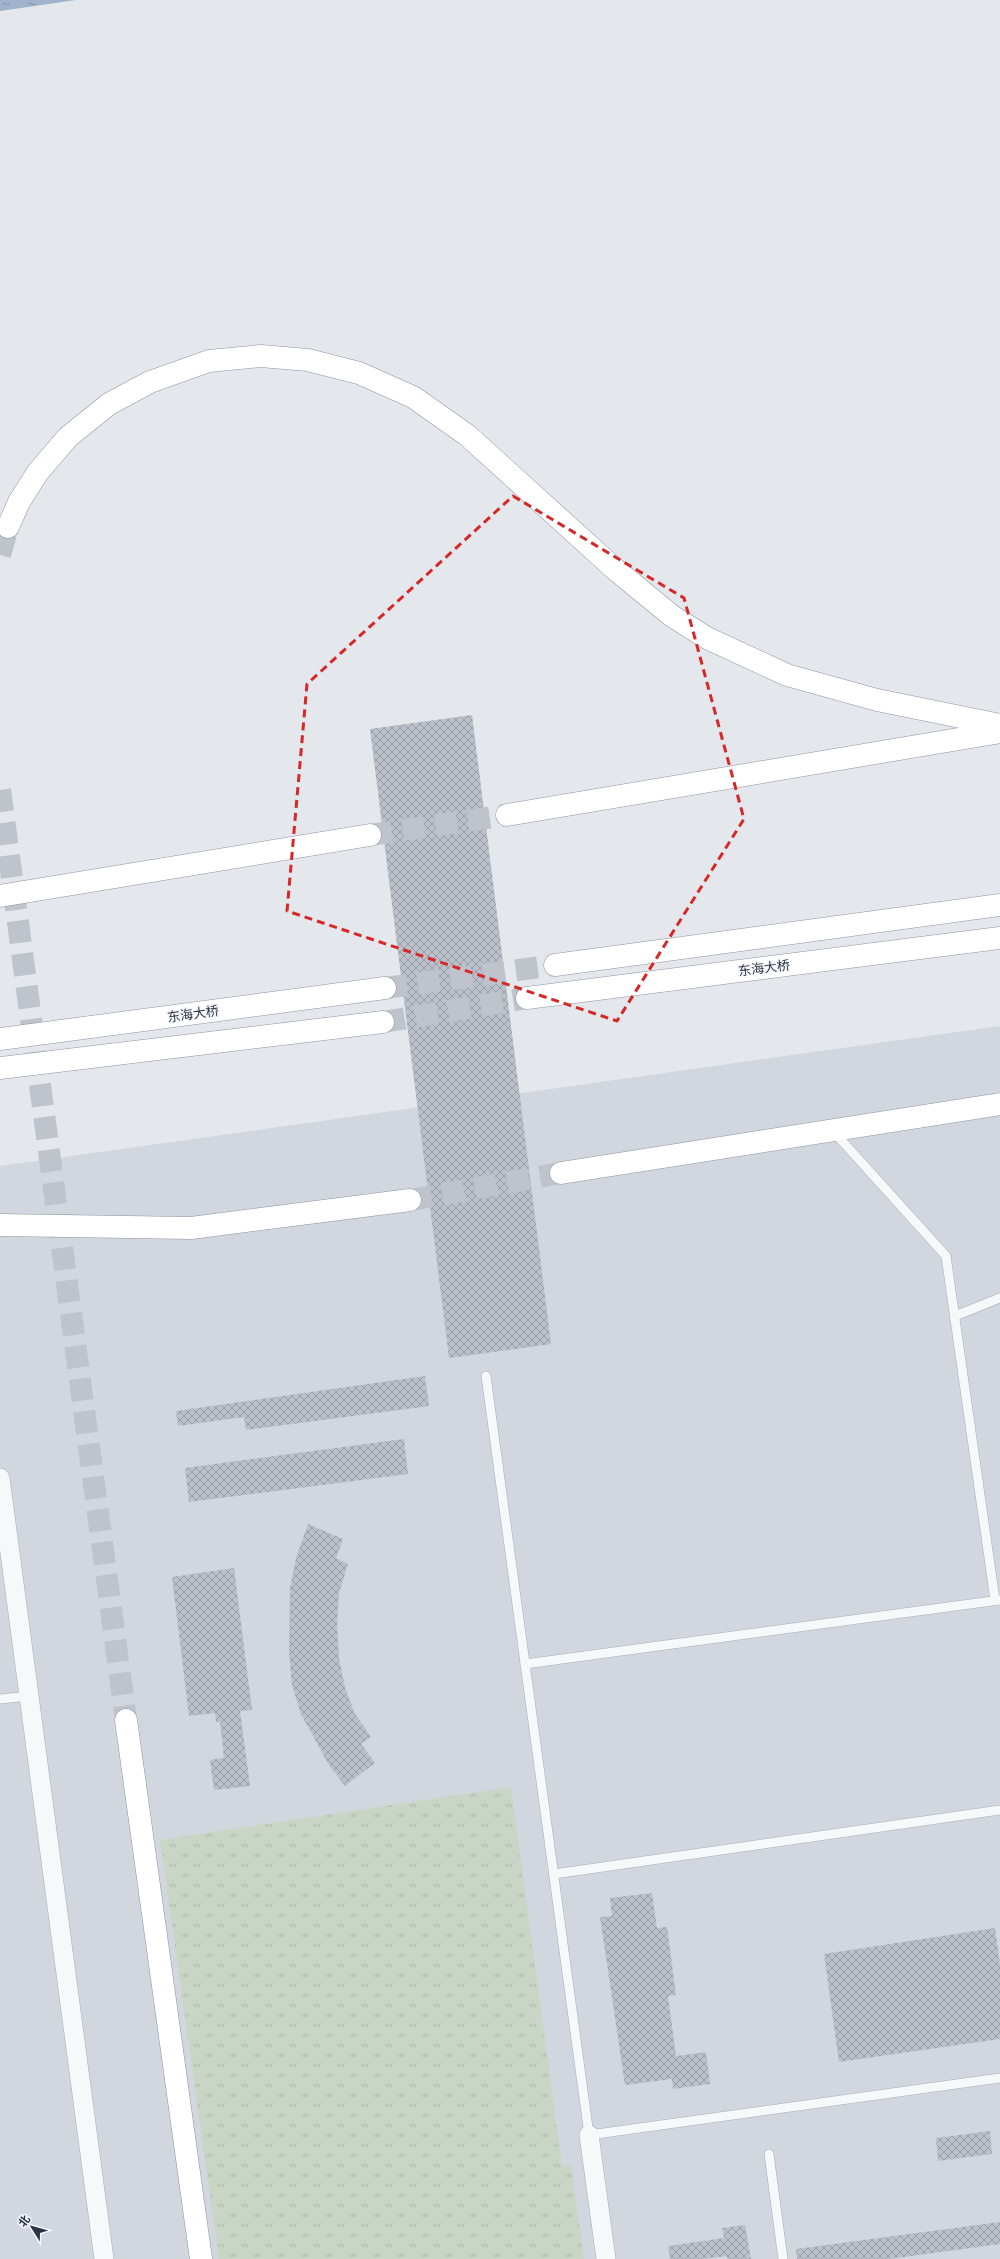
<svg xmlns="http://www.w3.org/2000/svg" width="1000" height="2259" viewBox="0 0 1000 2259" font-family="'DejaVu Sans','Noto Sans SC',sans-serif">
	<defs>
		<pattern id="grass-tufts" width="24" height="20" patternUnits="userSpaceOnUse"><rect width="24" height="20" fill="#c9d6c5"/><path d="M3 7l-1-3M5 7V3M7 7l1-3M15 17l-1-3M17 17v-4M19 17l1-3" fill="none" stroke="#adb8ab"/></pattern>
		<pattern id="water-ripples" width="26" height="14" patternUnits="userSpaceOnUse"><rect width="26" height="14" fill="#9fb4cc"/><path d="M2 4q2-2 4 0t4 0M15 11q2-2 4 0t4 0" fill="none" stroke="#8293a7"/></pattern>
		<pattern id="building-cross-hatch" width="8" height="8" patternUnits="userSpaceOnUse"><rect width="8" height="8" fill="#bbc0ca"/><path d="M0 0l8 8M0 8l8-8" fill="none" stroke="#989da6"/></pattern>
	</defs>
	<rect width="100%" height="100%" fill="#e4e7ec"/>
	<polygon fill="#d2d6de" points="1000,1026 1000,2259 0,2259 0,1166"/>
	<polygon fill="url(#grass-tufts)" points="511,1787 562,2166 571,2165 584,2259 219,2259 160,1840"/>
	<polygon fill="url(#water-ripples)" points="0,0 76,0 0,11"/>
	<g fill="url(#building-cross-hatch)">
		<polygon points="472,715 551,1344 449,1358 370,729"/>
		<polygon points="425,1376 429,1406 246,1430 244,1417 178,1426 176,1411"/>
		<polygon points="404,1439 408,1474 189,1502 185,1468"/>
		<polygon points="308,1524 343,1539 336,1558 348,1564 339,1593 337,1625 339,1658 345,1688 355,1714 371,1737 361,1744 375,1763 345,1786 329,1765 301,1714 292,1685 289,1653 290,1588 296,1558"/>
		<polygon points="234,1568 252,1710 240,1711 250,1786 214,1790 210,1760 224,1758 220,1722 216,1722 215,1713 189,1716 172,1577"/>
		<polygon points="652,1893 657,1928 667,1927 676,1995 668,1996 676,2056 706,2052 710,2084 673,2089 672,2079 625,2085 600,1917 612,1916 610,1898"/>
		<polygon points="995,1928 1000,1965 1000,2039 839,2062 824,1954"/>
		<polygon points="990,2131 992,2154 938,2161 936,2138"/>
		<polygon points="1000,2222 1000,2244 889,2259 797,2259 796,2249"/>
		<polygon points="745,2225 751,2259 727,2259 727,2256 702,2259 670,2259 668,2246 724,2238 722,2228"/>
	</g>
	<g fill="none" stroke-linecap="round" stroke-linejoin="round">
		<g stroke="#bfc3cb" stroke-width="22" stroke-dasharray="22 11" stroke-linecap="butt">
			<polyline points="0,555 8,527"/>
			<polyline points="0,790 126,1720"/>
			<polyline points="370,835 507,815"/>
			<polyline points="385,988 555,965"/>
			<polyline points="383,1022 527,998"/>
			<polyline points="410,1200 561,1173"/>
		</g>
		<g stroke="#a9aeb7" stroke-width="10">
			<g id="service">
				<polyline points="834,1132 946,1256 995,1600"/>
				<polyline points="955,1316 1000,1298"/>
				<polyline points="486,1376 589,2135 1000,2078"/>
				<polyline points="525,1664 1000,1600"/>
				<polyline points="0,1699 29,1696"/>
				<polyline points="554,1874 1000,1810"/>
				<polyline points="769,2154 783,2259"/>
			</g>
		</g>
		<g stroke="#a9aeb7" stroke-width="20">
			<g id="minor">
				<polyline points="0,1478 104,2259"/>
				<polyline points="589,2135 606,2259"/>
			</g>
		</g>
		<g stroke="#8b94a3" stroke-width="23">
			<g id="motorway">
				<polyline points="8,527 19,502 38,472 68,437 109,404 150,382 209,361 261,356 308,360 359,373 413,397 467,435 616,570 672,616 707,638 787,675 877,700 1000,725"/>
				<polyline points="507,815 1000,732"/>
				<polyline points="0,896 370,835"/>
				<polyline points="555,965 1000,905"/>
				<polyline points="527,998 1000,938"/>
				<polyline points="0,1039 385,988"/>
				<polyline points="0,1068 383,1022"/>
				<polyline points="561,1173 1000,1104"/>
				<polyline points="0,1225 191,1228 410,1200"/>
				<polyline points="126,1720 201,2259"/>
			</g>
		</g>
		<use href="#service" stroke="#f7f8fa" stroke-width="9"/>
		<use href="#minor" stroke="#f7f8fa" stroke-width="19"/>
		<use href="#motorway" stroke="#fff" stroke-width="22"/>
	</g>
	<path fill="none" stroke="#d62828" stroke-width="3" stroke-dasharray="8 5" stroke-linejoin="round" d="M 513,496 L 684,598 L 744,819 L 617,1021 L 287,911 L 307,684 Z"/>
	<g text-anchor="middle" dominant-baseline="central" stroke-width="3" stroke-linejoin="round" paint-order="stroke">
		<g font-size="13" fill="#2b3445" stroke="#f4f6f9">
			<text transform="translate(764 968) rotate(-7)">东海大桥</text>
			<text transform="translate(193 1014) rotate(-8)">东海大桥</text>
		</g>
	</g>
	<g transform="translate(32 2227) rotate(307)" stroke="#f4f6f9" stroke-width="3" paint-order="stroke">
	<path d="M0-3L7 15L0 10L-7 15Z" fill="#2b3445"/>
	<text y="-6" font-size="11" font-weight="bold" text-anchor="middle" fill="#2b3445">北</text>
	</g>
</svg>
